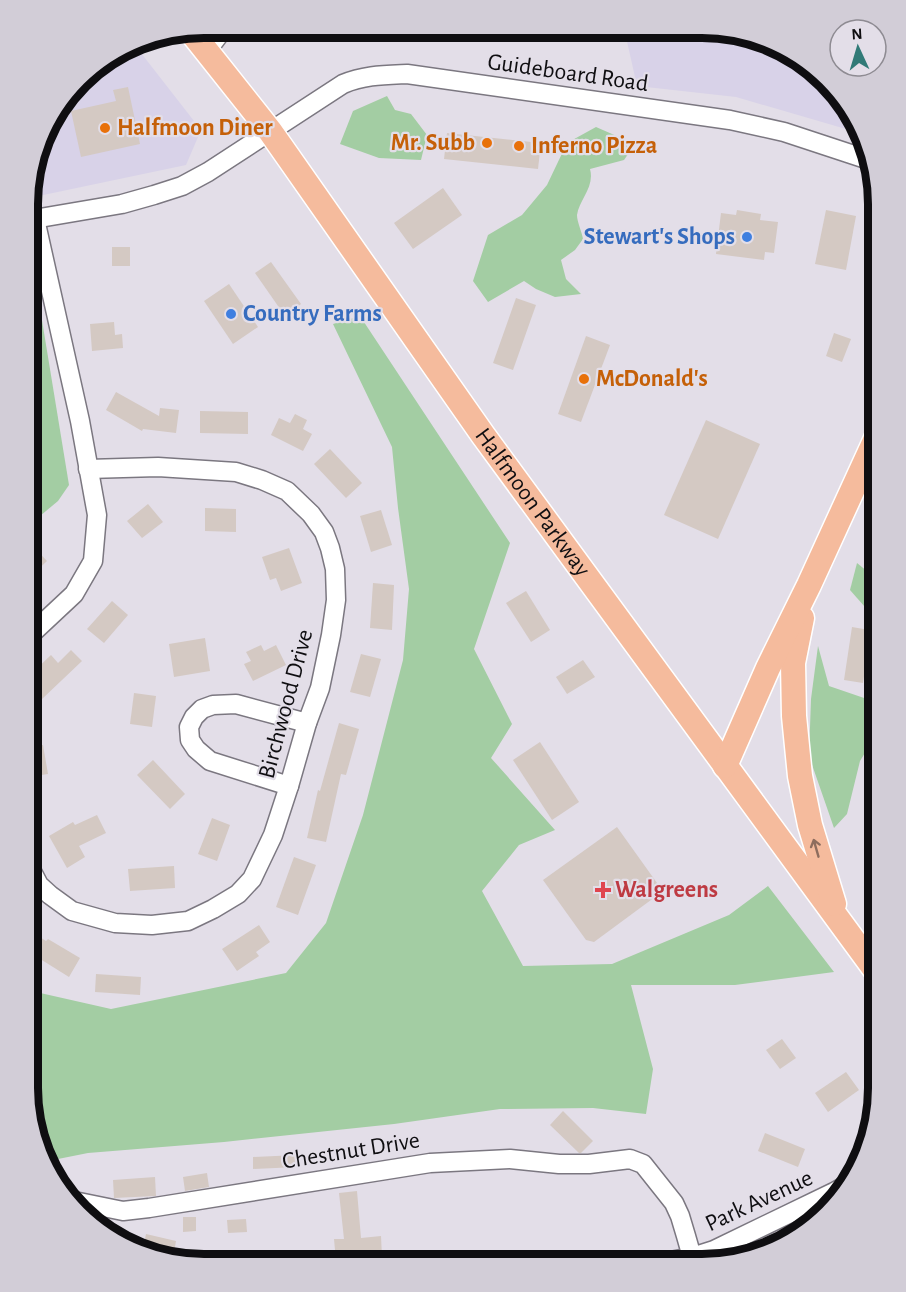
<svg xmlns="http://www.w3.org/2000/svg" width="906" height="1292" viewBox="0 0 906 1292" font-family="'Alegreya Sans',sans-serif">
	<rect width="100%" height="100%" fill="#e3dee8"/>
	<g fill="#d8d2e8">
		<polygon points="624,28 726,29 810,63 861,126 863,134 736,97 637,86"/>
		<polygon points="134,44 201,130 186,165 29,198 29,180 51,116 87,71"/>
	</g>
	<g fill="#a3cda3">
		<polygon points="509,28 616,28 614,40"/>
		<polygon points="387,96 395,110 411,114 427,135 421,160 379,158 340,144 353,111"/>
		<path d="M 596,127 L 635,144 L 624,160 L 590,169 C 595,187 579,200 577,215 C 577,222 582,232 583,239 L 575,250 L 561,260 L 566,279 L 581,294 L 555,297 L 536,289 L 524,281 L 488,302 L 473,281 L 488,235 L 522,215 L 547,185 L 567,143 Z"/>
		<polygon points="28,247 30,247 69,485 58,501 28,526"/>
		<polygon points="360,316 510,543 474,649 512,724 491,758 555,830 519,845 482,891 523,966 612,964 729,915 768,886 834,972 735,985 631,985 653,1069 646,1114 593,1108 500,1109 394,1124 224,1142 88,1153 53,1160 47,1168 27,1089 27,990 111,1009 286,973 326,923 363,815 403,660 409,589 398,508 392,447 333,324"/>
		<polygon points="857,563 879,581 879,623 850,590"/>
		<polygon points="818,646 829,686 867,699 879,658 879,730 860,761 847,814 834,828 809,756 811,699"/>
	</g>
	<g fill="#d4c9c3">
		<polygon points="128,87 140,144 81,157 71,111 116,101 113,90"/>
		<polygon points="447,133 541,143 538,169 444,159"/>
		<polygon points="443,188 462,215 413,249 394,223"/>
		<polygon points="737,210 761,214 760,220 778,222 774,253 765,252 764,260 716,254 721,213 736,215"/>
		<polygon points="826,210 856,216 846,270 815,264"/>
		<rect x="112" y="247" width="18" height="19"/>
		<polygon points="271,262 301,304 285,316 255,273"/>
		<polygon points="229,284 258,327 233,344 204,301"/>
		<polygon points="516,298 536,305 513,370 493,363"/>
		<polygon points="114,322 115,335 122,334 123,348 92,351 90,324"/>
		<polygon points="834,333 851,339 842,362 826,356"/>
		<polygon points="586,336 610,345 581,422 558,414"/>
		<polygon points="116,392 159,416 160,408 179,410 176,433 143,429 142,431 106,410"/>
		<polygon points="200,411 248,412 248,434 200,433"/>
		<polygon points="295,414 307,420 303,429 312,434 303,451 271,435 279,418 290,423"/>
		<polygon points="706,420 760,444 718,539 664,515"/>
		<polygon points="330,449 362,483 346,498 314,464"/>
		<polygon points="148,504 163,522 142,538 127,521"/>
		<polygon points="205,508 236,509 236,532 205,531"/>
		<polygon points="381,510 392,545 371,552 360,516"/>
		<polygon points="28,541 47,561 28,579"/>
		<polygon points="289,548 302,583 281,591 276,578 270,580 262,557"/>
		<polygon points="373,583 394,585 392,630 370,628"/>
		<polygon points="526,591 550,630 531,642 506,603"/>
		<polygon points="112,601 128,615 104,643 87,629"/>
		<polygon points="852,627 875,631 870,663 866,663 863,683 844,680"/>
		<polygon points="205,638 210,671 174,677 169,644"/>
		<polygon points="261,645 264,651 276,645 286,665 253,681 244,664 251,661 246,652"/>
		<polygon points="71,650 82,661 42,699 28,685 28,677 51,655 58,663"/>
		<polygon points="361,654 381,659 370,697 350,692"/>
		<polygon points="583,660 595,677 567,694 556,677"/>
		<polygon points="134,693 156,696 152,727 130,724"/>
		<polygon points="339,723 359,729 346,775 341,774 326,842 307,838 318,790 320,791"/>
		<polygon points="540,742 579,802 552,820 513,760"/>
		<polygon points="43,745 48,774 28,777 28,747"/>
		<polygon points="153,760 185,794 170,809 137,775"/>
		<polygon points="97,815 106,833 79,846 85,857 67,868 49,836 73,822 75,825"/>
		<polygon points="212,818 230,825 217,861 198,854"/>
		<polygon points="617,827 657,883 655,897 594,942 586,940 543,880"/>
		<polygon points="294,857 316,865 298,915 276,907"/>
		<polygon points="174,866 175,888 130,891 128,869"/>
		<polygon points="259,925 270,942 256,952 259,956 237,971 222,949"/>
		<polygon points="32,932 46,941 48,939 80,958 69,977 37,957 37,956 27,950 27,939"/>
		<polygon points="96,974 141,977 140,995 95,992"/>
		<polygon points="782,1039 796,1058 780,1069 766,1050"/>
		<polygon points="846,1072 859,1090 828,1112 815,1093"/>
		<polygon points="563,1111 593,1141 581,1153 579,1153 550,1125"/>
		<polygon points="765,1133 805,1149 798,1167 758,1151"/>
		<polygon points="297,1155 297,1167 253,1169 253,1157"/>
		<polygon points="207,1173 209,1187 185,1191 183,1177"/>
		<polygon points="155,1177 156,1196 114,1198 113,1180"/>
		<polygon points="357,1191 361,1238 381,1236 382,1257 336,1261 334,1239 344,1239 339,1193"/>
		<polygon points="183,1217 196,1217 196,1231 183,1232"/>
		<polygon points="246,1219 247,1232 228,1233 227,1220"/>
		<polygon points="146,1234 176,1241 173,1258 161,1255 143,1248"/>
	</g>
	<g fill="none" stroke-linecap="round" stroke-linejoin="round">
		<g stroke="#7b7780" stroke-width="21">
			<g id="minor">
				<polyline points="206,52 225,27"/>
				<path d="M 28,220 L 122,204 L 154,195 L 182,186 L 208,172 L 343,84 C 364,75 384,75 407,74 L 730,120 L 784,132 L 869,160"/>
				<polyline points="28,637 74,594 93,561 97,515 80,421 35,219"/>
				<polyline points="289,786 210,761 196,749 190,740 189,727 194,717 202,709 213,705 236,704 307,723"/>
				<polyline points="27,862 39,885 50,895 72,911 115,923 152,925 188,921 213,909 238,894 252,879 273,835 289,786 307,723 320,688 331,635 336,600 335,569 330,548 324,532 311,514 287,491 262,480 236,472 158,467 88,469"/>
				<polyline points="74,1201 123,1211 149,1208 430,1163 510,1159 559,1164 589,1164 630,1159 643,1164 674,1203 680,1216 686,1236 692,1257 692,1265"/>
				<polyline points="648,1265 692,1257 714,1250 834,1192 848,1184 851,1181"/>
			</g>
		</g>
		<g stroke="#fff" stroke-width="27">
			<g id="major">
				<path id="s1" d="M 189,29 L 270,131 L 483,435 L 879,975"/>
				<polyline points="802,618 793,663 794,716 800,776 810,825 834,904"/>
				<polyline points="725,766 768,668 809,585 879,432"/>
			</g>
		</g>
		<use href="#minor" stroke="#fff" stroke-width="18"/>
		<use href="#major" stroke="#f5bb9d" stroke-width="24"/>
	</g>
	<defs><path id="oneway-shaft" d="M-6 0H5M1.5-3L5.5 0L1.5 3" fill="none" stroke-width="1.6" stroke-linecap="round" stroke-linejoin="round" transform="scale(1.5)"/></defs>
	<use stroke="#8e6d5e" href="#oneway-shaft" transform="translate(816 848) rotate(-106)"/>
	<g fill="#e8710a" stroke="#e3dee8" stroke-width="2">
		<circle cx="105" cy="128" r="6"/>
		<circle cx="487" cy="143" r="6"/>
		<circle cx="519" cy="146" r="6"/>
		<circle cx="584" cy="379" r="6"/>
	</g>
	<g fill="#3f7fe0" stroke="#e3dee8" stroke-width="2">
		<circle cx="747" cy="237" r="6"/>
		<circle cx="231" cy="314" r="6"/>
	</g>
	<path fill="#e0444e" stroke="#e3dee8" stroke-width="2" d="M600 881h6v6h6v6h-6v6h-6v-6h-6v-6h6z"/>
	<g text-anchor="middle" dominant-baseline="central" stroke-width="4.5" stroke-linejoin="round" paint-order="stroke">
		<g font-size="24" fill="#0f0e11" stroke="#e3dee8">
			<text transform="translate(568 73) rotate(8)">Guideboard Road</text>
			<text stroke="none"><textPath href="#s1" startOffset="585">Halfmoon Parkway</textPath></text>
			<text transform="translate(286 704) rotate(-75)">Birchwood Drive</text>
			<text transform="translate(351 1151) rotate(-9)">Chestnut Drive</text>
			<text transform="translate(759 1201) rotate(-25)">Park Avenue</text>
		</g>
		<g font-size="24" font-weight="bold" fill="#c56008" stroke="#e3dee8" text-anchor="start">
			<text x="117" y="128">Halfmoon Diner</text>
			<text x="475" y="143" text-anchor="end">Mr. Subb</text>
			<text x="531" y="146">Inferno Pizza</text>
			<text x="596" y="379">McDonald's</text>
		</g>
		<g font-size="24" font-weight="bold" fill="#366cbe" stroke="#e3dee8" text-anchor="end">
			<text x="735" y="237">Stewart's Shops</text>
			<text x="243" y="314" text-anchor="start">Country Farms</text>
		</g>
		<g font-size="24" font-weight="bold" fill="#be3a42" stroke="#e3dee8" text-anchor="start">
			<text x="615" y="890">Walgreens</text>
		</g>
	</g>
	<path d="M0 0H906V1292H0ZM204 38H702A166 166 0 0 1 868 204V1088A166 166 0 0 1 702 1254H204A166 166 0 0 1 38 1088V204A166 166 0 0 1 204 38Z" fill="#d2cdd7" fill-rule="evenodd"/>
	<path fill="none" stroke="#0f0e11" stroke-width="8" d="M204 38H702A166 166 0 0 1 868 204V1088A166 166 0 0 1 702 1254H204A166 166 0 0 1 38 1088V204A166 166 0 0 1 204 38Z"/>
	<g transform="translate(858 48) rotate(356)"><circle r="28" fill="#e3dee8" stroke="#8e8b92" stroke-width="1.5"/>
	<path d="M0-4.5L10 22L0 15L-10 22Z" fill="#317a77"/>
	<text y="-9" font-size="16" font-weight="bold" text-anchor="middle" fill="#0f0e11">N</text>
	</g>
</svg>
